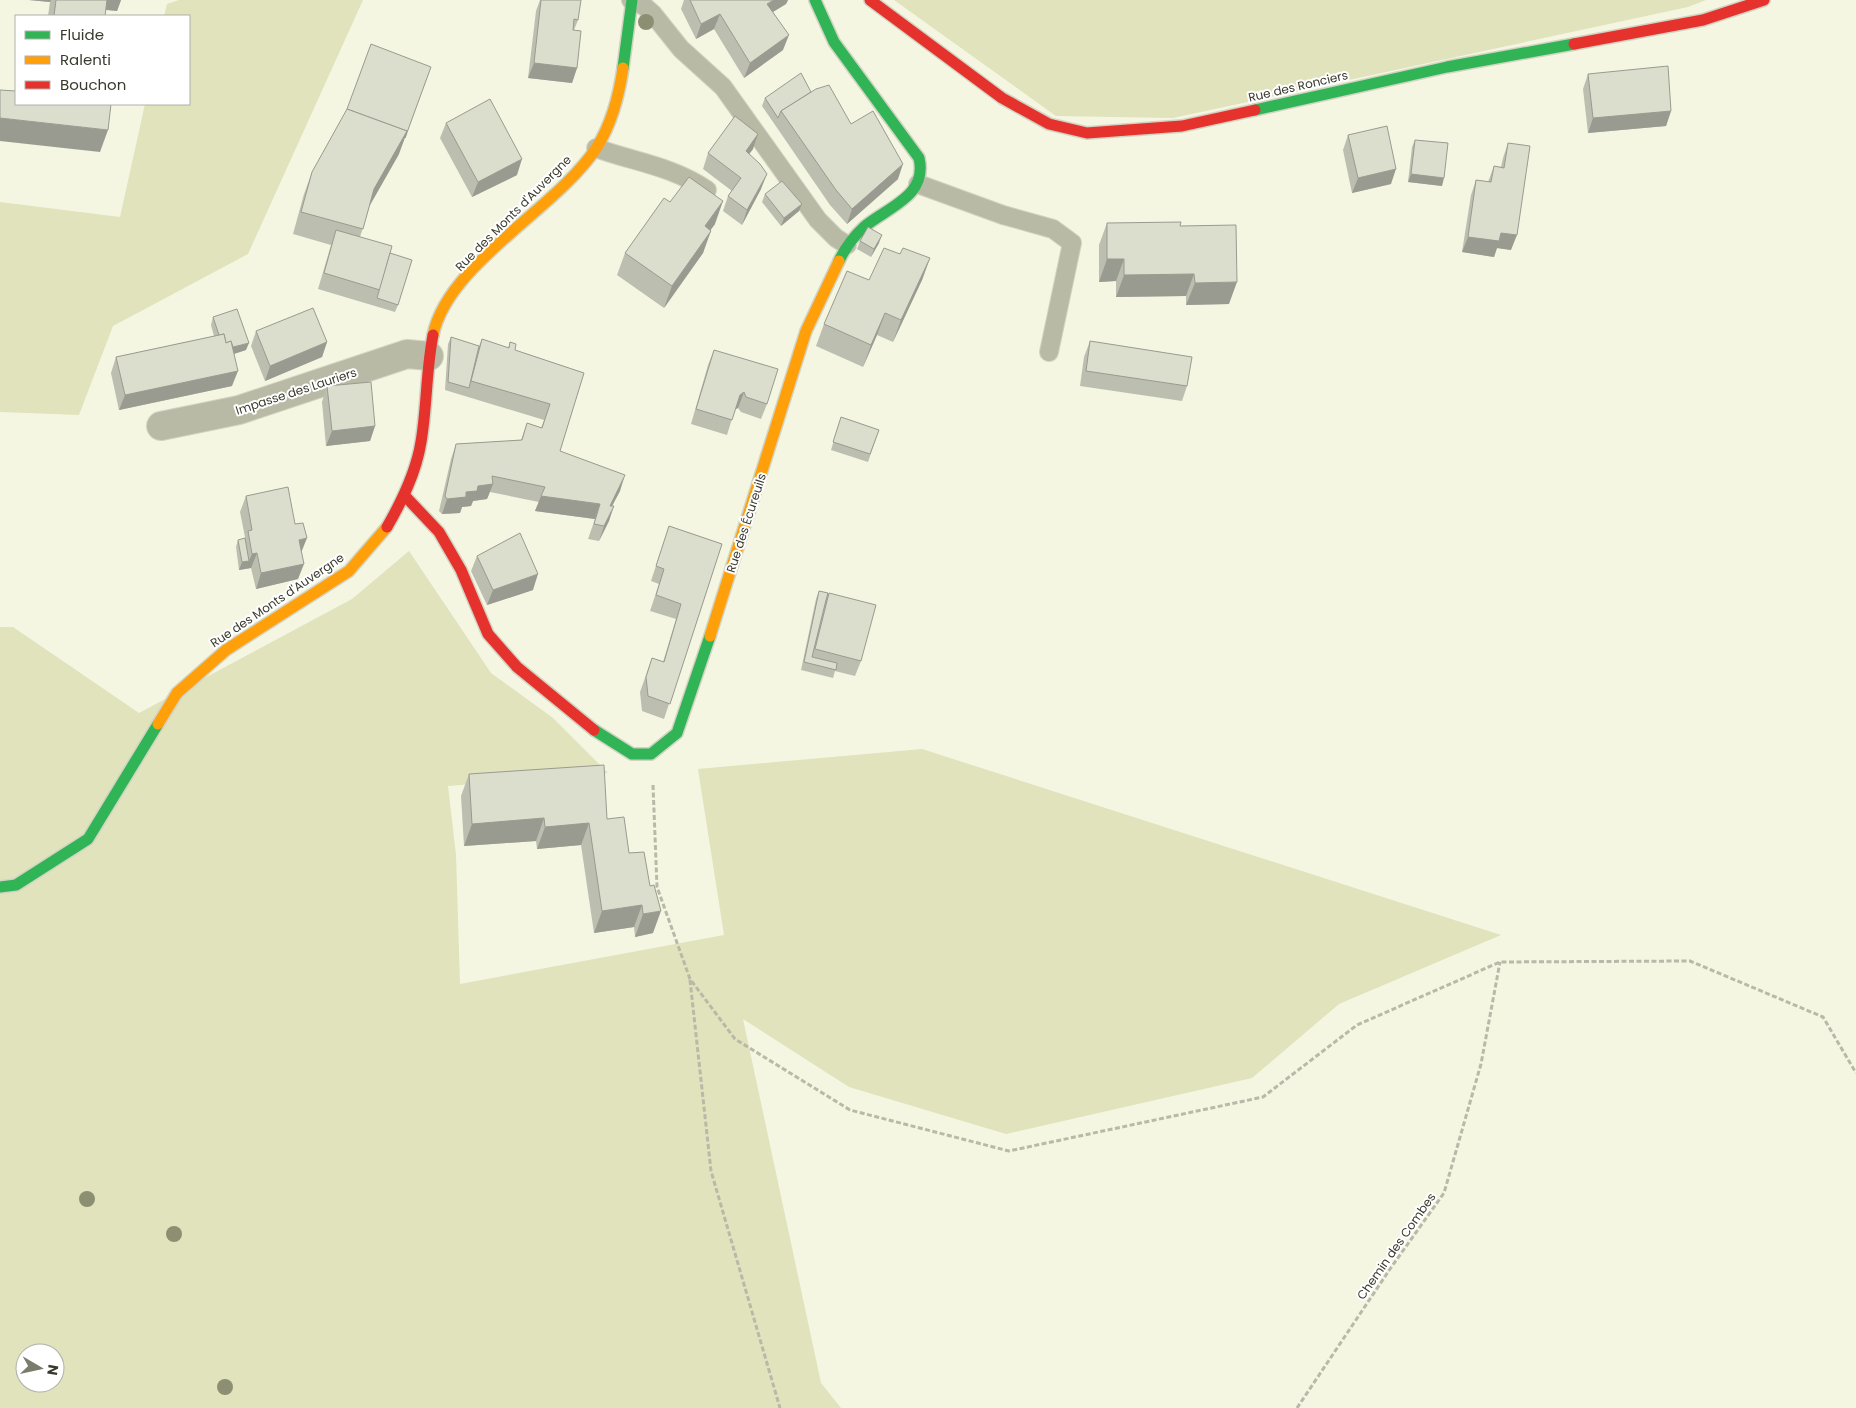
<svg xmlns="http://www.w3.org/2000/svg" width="1856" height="1408" viewBox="0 0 1856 1408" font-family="Poppins,sans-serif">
	<rect width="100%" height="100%" fill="#f4f6e2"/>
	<g fill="#e0e3bb" fill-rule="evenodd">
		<polygon points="179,0 363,0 248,254 113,326 79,415 0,412 0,202 120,217 145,104 189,104 189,16 164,16 167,4"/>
		<polygon points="894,0 1706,0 1688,7 1173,118 1056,116"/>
		<path d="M 409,551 L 491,673 L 553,718 L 608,773 L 448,786 L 456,855 L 460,984 L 724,935 L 698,769 L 922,749 L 1501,935 L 1339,1004 L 1252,1078 L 1006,1134 L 849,1087 L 743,1019 L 821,1383 L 841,1408 L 0,1408 L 0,627 L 13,627 L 139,713 L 352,599 ZM 25,1353 L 55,1353 L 55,1383 L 25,1383 Z"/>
	</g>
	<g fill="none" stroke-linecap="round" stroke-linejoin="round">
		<g stroke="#d1d3c3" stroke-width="20">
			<g id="lane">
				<polyline points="631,0 644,6 653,14 681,49 723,87 818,220 836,238 847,245"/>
				<path d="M 596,148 C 634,162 672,166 707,190"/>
				<polyline points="918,184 1003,215 1053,229 1072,243 1049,352"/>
			</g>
		</g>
		<g stroke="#d1d3c3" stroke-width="30">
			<polyline id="street" points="161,426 239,410 407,354 429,356"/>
		</g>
		<g stroke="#d1d3c3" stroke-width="14">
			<g id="fast">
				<path d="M 815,0 L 834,42 L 919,158 C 928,196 888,207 864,227 C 853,237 845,248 839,261"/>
				<polyline points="623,68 632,0"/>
				<polyline points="1255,110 1447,67 1574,44"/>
				<polyline points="594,730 632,754 651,754 677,733 710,636"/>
				<polyline points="0,887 16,885 88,839 158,724"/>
			</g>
		</g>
		<g stroke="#d1d3c3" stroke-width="14">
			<g id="slow">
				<path d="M 433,335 C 448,263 557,209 597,147 C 612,123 619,96 623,68"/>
				<polyline points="710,636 806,331 839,261"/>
				<polyline points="158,724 177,693 226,650 349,571 387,527"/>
			</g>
		</g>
		<g stroke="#d1d3c3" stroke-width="14">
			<g id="jam">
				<polyline points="870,0 1002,98 1049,124 1087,133 1182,126 1255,110"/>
				<polyline points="1574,44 1703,20 1764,0"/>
				<polyline points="405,496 439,532 461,570 488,634 517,667 594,730"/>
				<path d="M 387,527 C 402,501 416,473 421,442 C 427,407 426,371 433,335"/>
			</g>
		</g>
		<g stroke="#b8b9a8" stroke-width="3" stroke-dasharray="5 2.5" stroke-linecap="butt">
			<polyline points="653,785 657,887 690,979 735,1039 850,1110 1009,1151 1263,1097 1357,1025 1500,962 1690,961 1823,1017 1856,1073"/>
			<polyline points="690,980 711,1171 780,1408"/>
			<polyline points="1297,1408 1390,1269 1444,1193 1481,1064 1500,962"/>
		</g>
		<use href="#lane" stroke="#b8baa6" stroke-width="18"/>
		<use href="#street" stroke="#b8baa6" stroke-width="28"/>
		<use href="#fast" stroke="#30b455" stroke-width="11"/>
		<use href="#slow" stroke="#ff9f0a" stroke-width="11"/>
		<use href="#jam" stroke="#e5322d" stroke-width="11"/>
	</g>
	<g fill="#8d8f72">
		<circle cx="646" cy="22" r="8"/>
		<circle cx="87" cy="1199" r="8"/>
		<circle cx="174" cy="1234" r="8"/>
		<circle cx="225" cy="1387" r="8"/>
	</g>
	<g fill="#bcbeb0">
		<polygon points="29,0 121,0 117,11 105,10 105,16 48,16 50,2"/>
		<polygon points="540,0 578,0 578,20 574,30 577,68 572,83 528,78 536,11"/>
		<polygon points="684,0 788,0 786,4 773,12 783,50 744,78 714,29 696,39 681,9"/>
		<polygon points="1588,74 1671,111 1666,126 1588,133 1583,89"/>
		<polygon points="811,92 851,124 898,179 847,224 830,205 762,106 765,98"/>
		<polygon points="446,123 517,175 472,197 440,138"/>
		<polygon points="1348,135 1391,184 1352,193 1343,150"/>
		<polygon points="1415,140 1442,186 1408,182 1412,147"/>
		<polygon points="1508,143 1511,250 1497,248 1494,257 1462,252 1471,195 1476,180 1488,182 1494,166 1501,167 1503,158"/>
		<polygon points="753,149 749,154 761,189 742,225 723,211 728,196 732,191 703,169 708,153"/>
		<polygon points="399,154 370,205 360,237 390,253 398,305 395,312 318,289 331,245 293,234 304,194 312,172"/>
		<polygon points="765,194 802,204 799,211 781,226 762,202"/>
		<polygon points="670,202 715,224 710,230 703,253 664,308 617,275 625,253"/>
		<polygon points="1107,223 1180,226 1229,304 1186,305 1186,296 1116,297 1116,281 1099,282 1099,245"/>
		<polygon points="860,241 879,243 871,257 857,249"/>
		<polygon points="900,254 930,258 922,280 893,342 877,335 863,367 816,346 824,324 869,280"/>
		<polygon points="213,317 246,350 234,354 232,386 119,410 111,373 116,357 214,336 211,325"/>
		<polygon points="256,331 327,342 322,357 265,381 251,346"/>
		<polygon points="451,337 479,346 482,339 508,348 510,342 515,350 584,373 560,451 620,491 612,506 609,521 599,541 588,539 595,519 535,511 539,502 490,492 487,499 473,501 471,506 462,507 460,513 442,514 439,511 451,459 456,444 521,440 527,423 541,428 544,420 445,390 448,344"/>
		<polygon points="1090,341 1187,386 1182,401 1080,386 1084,357"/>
		<polygon points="714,350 767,404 761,419 741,412 738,408 735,409 727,435 691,424 708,365"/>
		<polygon points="327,386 375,426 370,441 326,446 322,402"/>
		<polygon points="841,417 879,430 868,462 831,450"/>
		<polygon points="246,496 301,552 298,579 256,589 251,568 239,570 236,547 238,540 245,538 245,537 240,512"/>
		<polygon points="669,526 722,544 664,719 642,711 640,692 652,658 663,662 676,619 650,611 659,584 651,581"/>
		<polygon points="477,556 533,590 487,605 471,571"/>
		<polygon points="819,591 828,593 861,661 855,676 835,671 833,678 801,670 816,599"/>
		<polygon points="469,774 607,819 629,853 653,933 635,937 634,927 594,933 581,845 537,849 536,841 464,846 461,796"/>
	</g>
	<g fill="#999b90">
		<polygon points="29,0 51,0 50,2"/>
		<polygon points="103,0 121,0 117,11 100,9"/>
		<polygon points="774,0 788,0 786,4 761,19 767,4"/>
		<polygon points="720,14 714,29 696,39 701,24"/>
		<polygon points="789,35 783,50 744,78 750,63"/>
		<polygon points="534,63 577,68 572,83 528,78"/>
		<polygon points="431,67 399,154 366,212 374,189"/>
		<polygon points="1671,111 1666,126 1588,133 1593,118"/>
		<polygon points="0,118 108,130 100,152 0,141"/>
		<polygon points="758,134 753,149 740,166 746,151"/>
		<polygon points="522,159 517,175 472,197 478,182"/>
		<polygon points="903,164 898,179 847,224 852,209"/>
		<polygon points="1396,169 1391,184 1352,193 1358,178"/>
		<polygon points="767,174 761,189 742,225 747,210"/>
		<polygon points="1411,174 1444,178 1442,186 1408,182"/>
		<polygon points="723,201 715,224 697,249 705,226"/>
		<polygon points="802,204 799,211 781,226 784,218"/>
		<polygon points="711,231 703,253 664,308 672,286"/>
		<polygon points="1501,233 1517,235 1511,250 1497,248 1494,257 1462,252 1468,237"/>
		<polygon points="882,235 879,243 871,257 874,249"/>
		<polygon points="930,258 922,280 893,342 901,320"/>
		<polygon points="1107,259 1124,259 1116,281 1099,282"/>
		<polygon points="1194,274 1186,296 1116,297 1124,275"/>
		<polygon points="1237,282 1229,304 1186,305 1195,283"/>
		<polygon points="885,313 877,335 863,367 871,345"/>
		<polygon points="327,342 322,357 265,381 270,366"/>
		<polygon points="249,343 246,350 221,358 223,350"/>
		<polygon points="238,371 232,386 119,410 125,395"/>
		<polygon points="744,392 738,408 734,410 740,395"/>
		<polygon points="375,426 370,441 326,446 332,431"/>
		<polygon points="625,475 620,491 604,521 610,506"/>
		<polygon points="493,484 487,499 473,501 471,506 462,507 460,513 442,514 447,499 466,492 478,486"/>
		<polygon points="541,496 600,504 595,519 535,511"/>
		<polygon points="614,506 609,521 599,541 604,526"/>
		<polygon points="307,538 301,553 299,540"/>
		<polygon points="257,553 251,568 239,570 242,562 249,561 252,554"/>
		<polygon points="304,564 298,579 256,589 261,573"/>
		<polygon points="538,574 533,590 487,605 493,590"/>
		<polygon points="544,818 536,841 464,846 472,824"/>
		<polygon points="589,823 581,845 537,849 545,827"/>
		<polygon points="642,905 634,927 594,933 602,911"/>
		<polygon points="661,911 653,933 635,937 643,914"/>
	</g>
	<g fill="#dbddcd" stroke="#999b90">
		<polygon points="56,0 107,0 105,16 54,16"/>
		<polygon points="541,0 581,0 578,20 574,19 573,30 581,31 577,68 534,63"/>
		<polygon points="690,0 774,0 767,4 789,35 750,63 720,14 701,24"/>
		<polygon points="371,44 431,67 405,138 407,131 347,109"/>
		<polygon points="1668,66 1671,111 1593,118 1588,74"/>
		<polygon points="801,73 811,92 781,111 778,118 765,98"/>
		<polygon points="829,85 851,124 873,111 903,164 852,209 836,190 781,111 816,89"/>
		<polygon points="0,90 16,91 16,104 111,104 108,130 0,118"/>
		<polygon points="490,99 522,159 478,182 446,123"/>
		<polygon points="347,109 407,131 374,189 363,229 301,212 312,172"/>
		<polygon points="735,116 758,134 746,151 760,164 767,174 747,210 728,196 741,178 708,153"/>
		<polygon points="1387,126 1396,169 1358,178 1348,135"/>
		<polygon points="1415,140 1448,143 1444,178 1411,174"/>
		<polygon points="1508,143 1530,146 1517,235 1501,233 1499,241 1468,237 1476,180 1491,182 1494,166 1504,168"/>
		<polygon points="689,177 723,201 705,226 711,231 672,286 625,253 664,198 670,202"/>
		<polygon points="782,181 802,204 784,218 765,194"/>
		<polygon points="1181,222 1180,226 1236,225 1237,282 1195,283 1194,274 1124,275 1124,259 1107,259 1107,223"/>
		<polygon points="868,227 882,235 874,249 860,241"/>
		<polygon points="336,230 392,246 380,290 324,273"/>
		<polygon points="884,248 900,254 903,248 930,258 901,320 885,313 871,345 824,324 847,271 869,280"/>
		<polygon points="390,253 412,260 398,305 377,298"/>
		<polygon points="313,308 327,342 270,366 256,331"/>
		<polygon points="237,309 249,343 233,347 231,341 226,343 224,334 219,335 213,317"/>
		<polygon points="224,334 226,343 231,341 238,371 125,395 116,357"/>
		<polygon points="451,337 479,346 469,388 448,382"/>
		<polygon points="482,339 509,348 510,342 516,344 515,350 584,373 560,451 625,475 610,506 614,506 604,526 594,524 600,504 541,496 545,487 492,476 493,484 478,486 477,491 466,492 466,497 447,499 445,496 456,444 522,440 527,423 542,428 550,404 471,381"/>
		<polygon points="1090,341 1192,357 1187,386 1086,371"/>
		<polygon points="714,350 778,369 767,404 746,397 744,392 740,395 732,420 696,409"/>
		<polygon points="371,382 375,426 332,431 327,386"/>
		<polygon points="841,417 879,430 870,454 833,442"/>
		<polygon points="288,487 295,524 303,523 307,538 299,540 304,564 261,573 257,553 252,554 248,531 252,530 246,496"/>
		<polygon points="669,526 722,544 670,704 648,696 646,677 652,658 664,662 681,604 656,595 664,569 656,566"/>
		<polygon points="520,533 538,574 493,590 477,556"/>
		<polygon points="245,538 249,561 242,562 238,540"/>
		<polygon points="819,591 828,593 826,600 812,657 837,663 836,670 804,662"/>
		<polygon points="829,593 876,605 861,661 815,649"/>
		<polygon points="604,765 607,819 624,817 629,853 644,852 650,886 654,885 661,911 643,914 642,905 602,911 589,823 545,827 544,818 472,824 469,774"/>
	</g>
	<g text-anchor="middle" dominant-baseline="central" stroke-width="4" stroke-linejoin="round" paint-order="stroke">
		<g font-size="12" fill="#393a2c" stroke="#fff">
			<text transform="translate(1298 86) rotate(-13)">Rue des Ronciers</text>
			<text transform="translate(513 213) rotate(-45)">Rue des Monts d'Auvergne</text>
			<text transform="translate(296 391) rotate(-18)">Impasse des Lauriers</text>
			<text transform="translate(746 523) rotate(-72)">Rue des Écureuils</text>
			<text transform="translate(277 600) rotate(-34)">Rue des Monts d'Auvergne</text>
			<text transform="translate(1396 1246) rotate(-55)">Chemin des Combes</text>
		</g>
	</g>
	<rect x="15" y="15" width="175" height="90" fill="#ffffff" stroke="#b0b0ab"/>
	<rect x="25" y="31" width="25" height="8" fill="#30b455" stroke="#b0b0ab"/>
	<text x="60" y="40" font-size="15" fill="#393a2c">Fluide</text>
	<rect x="25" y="56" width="25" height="8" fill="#ff9f0a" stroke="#b0b0ab"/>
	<text x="60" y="65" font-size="15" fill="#393a2c">Ralenti</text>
	<rect x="25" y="81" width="25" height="8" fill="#e5322d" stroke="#b0b0ab"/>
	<text x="60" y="90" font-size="15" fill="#393a2c">Bouchon</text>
	<g transform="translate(40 1368) rotate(99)"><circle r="24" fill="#ffffff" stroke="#b0b0ab"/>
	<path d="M0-4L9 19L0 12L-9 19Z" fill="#7a7c6c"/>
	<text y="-8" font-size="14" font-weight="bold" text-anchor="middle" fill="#393a2c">N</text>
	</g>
</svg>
